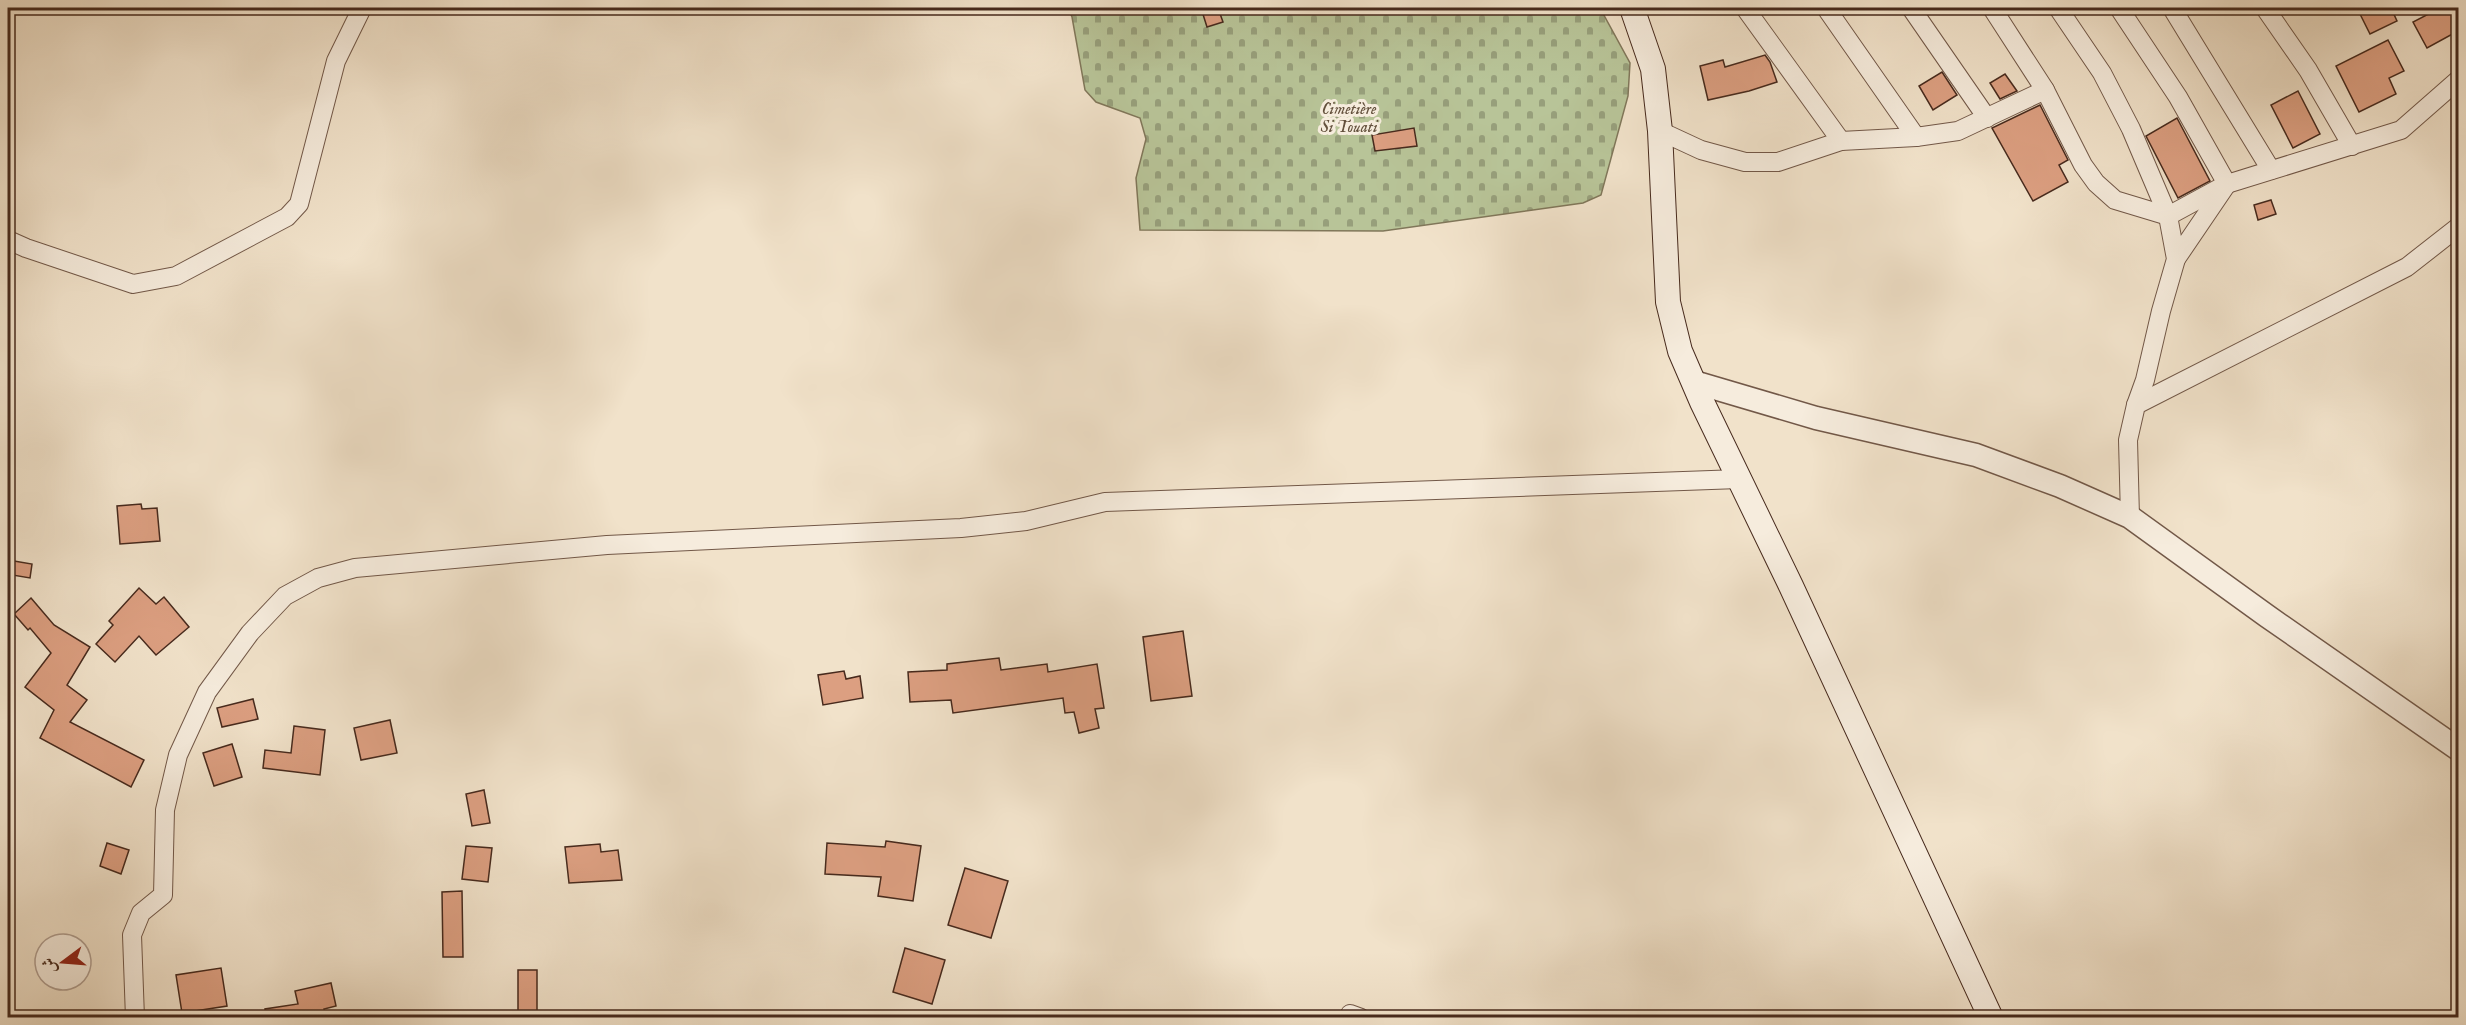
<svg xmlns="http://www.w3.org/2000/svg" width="2466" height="1025" viewBox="0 0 2466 1025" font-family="'IM FELL English',Amiri,serif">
	<defs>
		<pattern id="cemetery-stones" width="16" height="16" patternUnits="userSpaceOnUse" patternTransform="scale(1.5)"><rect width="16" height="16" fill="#b8c498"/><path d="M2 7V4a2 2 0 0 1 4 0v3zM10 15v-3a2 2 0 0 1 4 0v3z" fill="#979f7b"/></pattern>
	</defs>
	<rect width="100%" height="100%" fill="#f1e2ca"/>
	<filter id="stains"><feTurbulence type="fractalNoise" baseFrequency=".00333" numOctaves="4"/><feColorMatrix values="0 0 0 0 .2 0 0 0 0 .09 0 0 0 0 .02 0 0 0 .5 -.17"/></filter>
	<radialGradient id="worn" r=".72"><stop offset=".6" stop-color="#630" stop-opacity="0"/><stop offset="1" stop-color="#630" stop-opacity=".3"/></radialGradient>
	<polygon fill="url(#cemetery-stones)" stroke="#80775a" stroke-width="1.5" points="1068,8 1600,8 1630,63 1628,96 1601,195 1583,203 1383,231 1140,230 1136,178 1146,139 1140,118 1096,102 1085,90 1072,17"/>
	<g fill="#dc9f81" stroke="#472a1d" stroke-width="1.5">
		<polygon points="1201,8 1218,8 1223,22 1207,27"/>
		<polygon points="2357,8 2391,8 2397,21 2370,34"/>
		<polygon points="2440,8 2454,8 2458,17 2458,31 2427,48 2413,22"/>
		<polygon points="2388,40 2404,71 2389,78 2396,94 2359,112 2336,66"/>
		<polygon points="1765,55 1770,62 1777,82 1749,91 1708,100 1700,66 1723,60 1725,67"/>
		<polygon points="1942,72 1957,95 1933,110 1919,86"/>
		<polygon points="2005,74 2017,91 2000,99 1990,83"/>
		<polygon points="2298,91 2320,134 2293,148 2271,105"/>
		<polygon points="2040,105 2068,160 2059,165 2068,182 2033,201 1992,128"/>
		<polygon points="2177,118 2210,181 2178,198 2146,136"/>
		<polygon points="1414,128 1417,146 1375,151 1372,135"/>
		<polygon points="2271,200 2276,214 2258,220 2254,205"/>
		<polygon points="141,504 142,509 157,508 160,541 120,544 117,506"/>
		<polygon points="14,561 32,564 30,578 12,575"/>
		<polygon points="139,588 156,604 164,597 189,627 156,655 139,636 115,662 96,644 113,625 109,621"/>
		<polygon points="31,598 54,625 90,647 67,685 87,700 70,722 144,760 131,787 40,738 54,710 25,687 51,653 30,628 28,630 14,614"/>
		<polygon points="1183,631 1192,696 1151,701 1143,637"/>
		<polygon points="999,658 1001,670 1047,664 1048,672 1097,664 1104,708 1095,709 1099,728 1079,733 1074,712 1065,713 1063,698 953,713 951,700 910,702 908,672 947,670 947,664"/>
		<polygon points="844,671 846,679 860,676 863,698 823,705 818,675"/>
		<polygon points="253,699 258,719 222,727 217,708"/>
		<polygon points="390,720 397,753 361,760 354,728"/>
		<polygon points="294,726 325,730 320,775 263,768 265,750 291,753"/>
		<polygon points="232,744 242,777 214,786 203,753"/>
		<polygon points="484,790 490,823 472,826 466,794"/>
		<polygon points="886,841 921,846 913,901 878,896 881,877 825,874 827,843 885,847"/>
		<polygon points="107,843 129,850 121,874 100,866"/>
		<polygon points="600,844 601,852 618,850 622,880 569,883 565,847"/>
		<polygon points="466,846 492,848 488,882 462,879"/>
		<polygon points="965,868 1008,881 991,938 948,925"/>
		<polygon points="462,891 463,957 443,957 442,892"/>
		<polygon points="905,948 945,960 932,1004 893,992"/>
		<polygon points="221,968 227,1006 182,1013 176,975"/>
		<rect x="518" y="970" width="19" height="47"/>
		<polygon points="331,983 336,1006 324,1009 326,1017 266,1017 265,1009 298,1004 295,991"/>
	</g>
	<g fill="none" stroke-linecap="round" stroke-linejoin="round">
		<g stroke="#725848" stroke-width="20">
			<g id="minor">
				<polyline points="1745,8 1841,141"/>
				<polyline points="1826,8 1916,137"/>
				<polyline points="1911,8 1987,118"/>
				<polyline points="1992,8 2045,90 2083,165 2096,183 2115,200 2168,216 2227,184 2401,130 2458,80"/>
				<polyline points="2058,8 2102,73 2131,129 2168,216 2176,259 2161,311 2145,380 2136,405"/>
				<polyline points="2119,8 2178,97 2227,184 2176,259"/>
				<polyline points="2172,8 2271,170"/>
				<polyline points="2265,8 2308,70 2352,146"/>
				<polyline points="1660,131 1701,150 1745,162 1778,162 1841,141 1916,137 1958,131 2045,90"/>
				<polyline points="8,240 26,248 133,284 176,276 287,217 299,204 336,61 362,8"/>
				<polyline points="2130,517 2128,440 2136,405 2407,267 2458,227"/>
				<polyline points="1350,1014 1361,1018"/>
				<polyline points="135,1018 132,935 141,913 163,895 165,810 178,755 207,692 250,633 285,596 318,578 355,568 607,545 961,528 1026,521 1105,502 1739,479"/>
			</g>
		</g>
		<g stroke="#725848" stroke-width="25">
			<polyline id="tertiary" points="1694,382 1816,418 1976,455 2060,486 2130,517 2267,616 2458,749"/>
		</g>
		<g stroke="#472a1d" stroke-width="26">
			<polyline id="secondary" points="1632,8 1653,69 1660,131 1668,302 1680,351 1702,402 1791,586 1991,1018"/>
		</g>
		<use href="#minor" stroke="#f6ecdd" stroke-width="18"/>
		<use href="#tertiary" stroke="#f6ecdd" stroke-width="22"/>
		<use href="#secondary" stroke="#f6ecdd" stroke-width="24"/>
	</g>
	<g text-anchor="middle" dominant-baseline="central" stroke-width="6" stroke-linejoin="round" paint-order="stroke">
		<g font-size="16" font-style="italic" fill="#63503c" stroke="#f6ecdd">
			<text x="1349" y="110">Cimetière<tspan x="1349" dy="18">Si Touati</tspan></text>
		</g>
	</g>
	<rect width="2466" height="1025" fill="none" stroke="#f1e2ca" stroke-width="30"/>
	<rect x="9" y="9" width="2448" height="1007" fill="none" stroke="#472a1d" stroke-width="3"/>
	<rect x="15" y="15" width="2436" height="995" fill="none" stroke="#472a1d" stroke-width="1.5"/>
	<g transform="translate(63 962) rotate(254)"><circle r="28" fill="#f6ecdd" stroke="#b09e90" stroke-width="1.5"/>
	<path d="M0-4.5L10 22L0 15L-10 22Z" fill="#8f2418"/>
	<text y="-9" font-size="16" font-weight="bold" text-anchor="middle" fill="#472a1d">ش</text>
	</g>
	<rect width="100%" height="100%" filter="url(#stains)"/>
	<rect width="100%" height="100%" fill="url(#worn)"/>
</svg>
